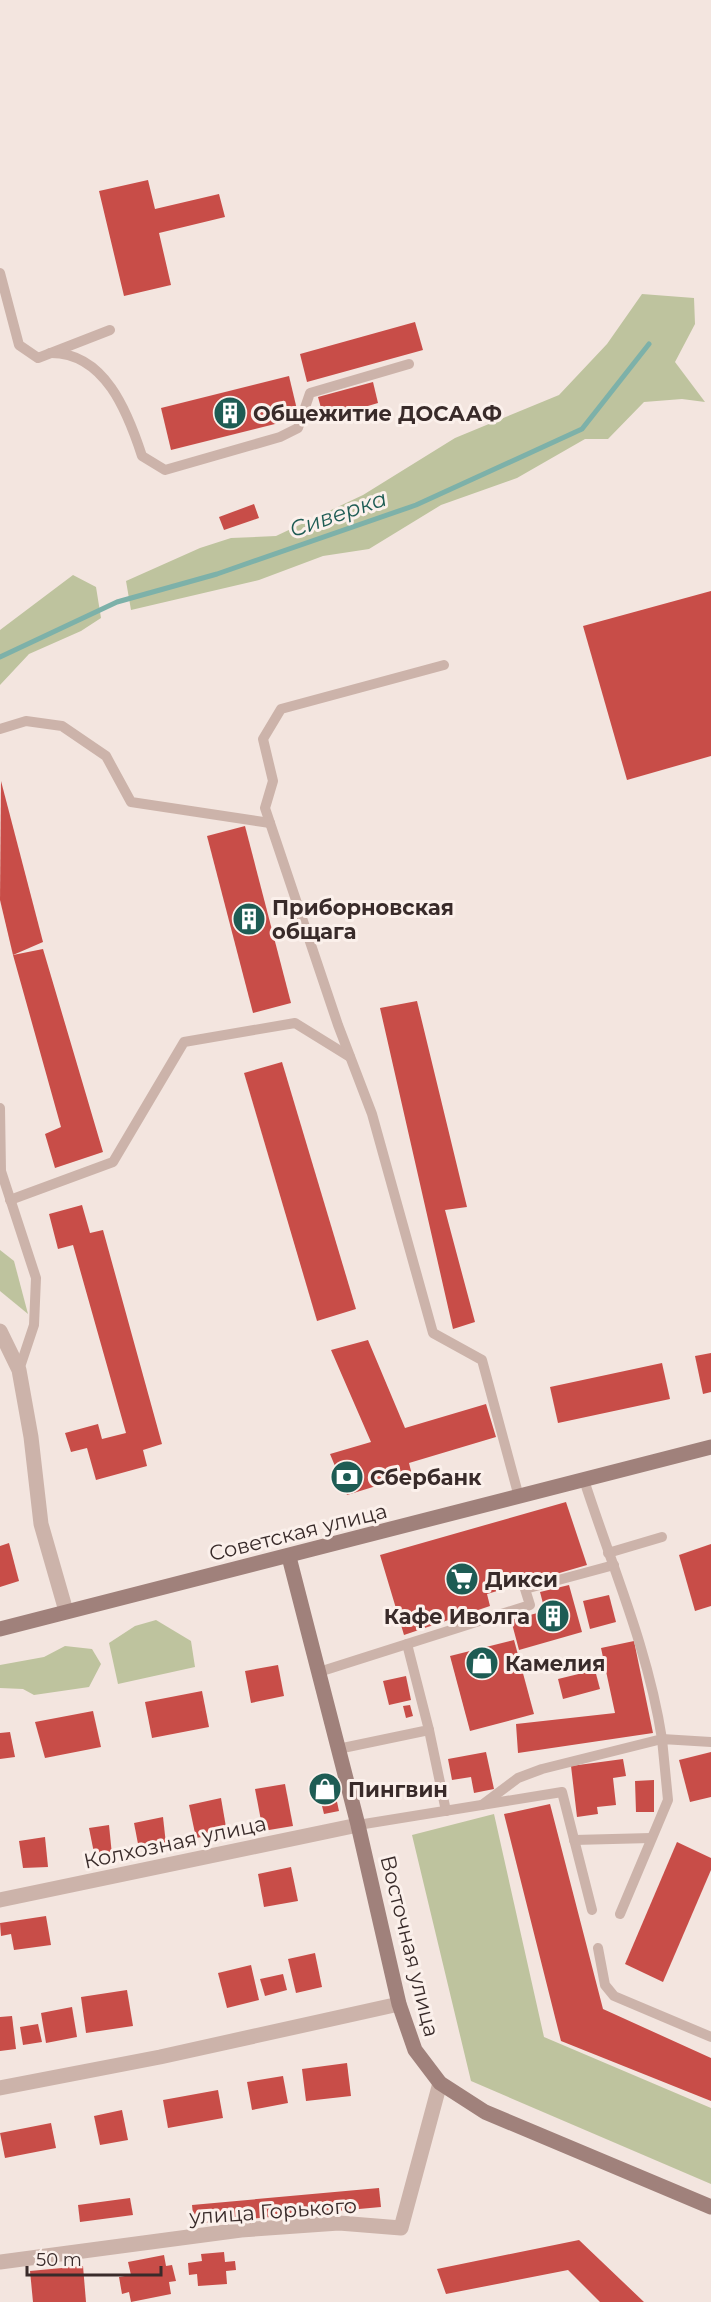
<svg xmlns="http://www.w3.org/2000/svg" width="711" height="2302" viewBox="0 0 711 2302" font-family="Montserrat,sans-serif">
	<rect width="100%" height="100%" fill="#f3e5df"/>
	<g fill="#bec39e">
		<polygon points="642,294 694,298 695,324 675,362 705,402 682,399 644,402 608,439 585,439 517,478 441,505 369,549 323,556 259,580 131,610 126,581 200,548 231,538 276,536 363,495 455,438 559,395 607,344"/>
		<polygon points="73,575 96,587 101,618 81,631 29,654 0,685 0,630"/>
		<polygon points="0,1250 14,1261 28,1314 0,1291"/>
		<polygon points="156,1620 191,1641 195,1667 118,1684 109,1643 135,1626"/>
		<polygon points="65,1646 92,1649 101,1664 89,1687 34,1695 23,1689 0,1688 0,1665 44,1657"/>
		<polygon points="494,1814 544,2037 711,2108 711,2184 471,2081 412,1835"/>
	</g>
	<g fill="none" stroke-linecap="round" stroke-linejoin="round">
		<polyline stroke="#7db1a9" stroke-width="5" points="0,657 117,602 217,574 416,505 582,429 649,344"/>
	</g>
	<g fill="#c84d48">
		<polygon points="148,180 155,209 219,194 225,217 159,233 171,285 124,296 99,191"/>
		<polygon points="415,322 423,350 307,382 300,354"/>
		<polygon points="289,376 299,418 171,450 161,408"/>
		<polygon points="373,382 378,403 324,419 318,397"/>
		<polygon points="254,504 259,518 224,530 219,517"/>
		<polygon points="711,591 711,756 627,780 583,626"/>
		<polygon points="1,781 43,942 13,955 0,900"/>
		<polygon points="245,826 291,1003 253,1013 207,836"/>
		<polygon points="43,949 103,1152 55,1168 45,1134 61,1127 13,955"/>
		<polygon points="417,1001 467,1207 445,1210 475,1322 453,1329 380,1008"/>
		<polygon points="282,1062 356,1309 317,1321 244,1073"/>
		<polygon points="82,1205 90,1233 103,1230 162,1444 143,1450 147,1466 96,1480 87,1448 71,1452 65,1433 98,1424 102,1439 126,1433 73,1245 58,1249 49,1214"/>
		<polygon points="368,1340 405,1428 486,1404 496,1437 409,1463 412,1475 347,1495 330,1454 371,1442 331,1350"/>
		<polygon points="711,1353 711,1392 703,1394 695,1356"/>
		<polygon points="662,1363 670,1399 558,1423 550,1387"/>
		<polygon points="566,1502 587,1565 487,1594 490,1606 404,1635 380,1555"/>
		<polygon points="9,1543 19,1581 0,1587 0,1546"/>
		<polygon points="711,1544 711,1606 695,1611 679,1555"/>
		<polygon points="569,1585 582,1632 519,1650 511,1620 545,1611 540,1592"/>
		<polygon points="609,1595 616,1622 590,1629 583,1601"/>
		<polygon points="514,1640 534,1714 470,1731 450,1656"/>
		<polygon points="634,1641 653,1733 518,1753 516,1724 615,1713 601,1648"/>
		<polygon points="278,1665 284,1696 251,1703 245,1671"/>
		<polygon points="595,1670 600,1689 563,1699 558,1679"/>
		<polygon points="406,1676 411,1700 389,1705 383,1681"/>
		<polygon points="202,1691 209,1727 152,1738 145,1702"/>
		<polygon points="410,1705 413,1716 406,1718 403,1706"/>
		<polygon points="93,1711 101,1747 45,1758 35,1722"/>
		<polygon points="10,1732 15,1757 0,1759 0,1733"/>
		<polygon points="486,1752 494,1789 474,1793 471,1777 452,1780 448,1759"/>
		<polygon points="711,1752 711,1797 690,1802 679,1760"/>
		<polygon points="623,1759 626,1776 613,1778 616,1805 597,1807 598,1814 577,1817 571,1766"/>
		<polygon points="331,1774 339,1811 324,1814 315,1778"/>
		<polygon points="654,1780 654,1812 636,1812 635,1781"/>
		<polygon points="285,1784 293,1826 263,1831 255,1789"/>
		<polygon points="221,1798 227,1833 196,1838 189,1805"/>
		<polygon points="550,1804 603,2009 711,2058 711,2101 561,2041 504,1814"/>
		<polygon points="163,1817 166,1844 139,1849 134,1823"/>
		<polygon points="109,1825 112,1855 95,1858 89,1828"/>
		<polygon points="45,1837 48,1867 23,1868 19,1841"/>
		<polygon points="677,1842 711,1858 711,1870 663,1982 625,1964"/>
		<polygon points="291,1867 298,1901 264,1907 258,1874"/>
		<polygon points="46,1916 51,1945 14,1950 11,1934 1,1936 0,1923"/>
		<polygon points="315,1953 322,1987 296,1993 288,1959"/>
		<polygon points="251,1965 259,2000 227,2008 218,1973"/>
		<polygon points="283,1974 287,1990 265,1996 260,1979"/>
		<polygon points="127,1990 133,2026 86,2033 81,1997"/>
		<polygon points="72,2007 77,2037 46,2043 41,2013"/>
		<polygon points="12,2016 16,2049 0,2051 0,2017"/>
		<polygon points="38,2024 42,2042 23,2045 20,2027"/>
		<polygon points="347,2063 351,2096 306,2101 302,2069"/>
		<polygon points="283,2076 288,2103 252,2110 247,2082"/>
		<polygon points="218,2090 223,2118 168,2128 163,2100"/>
		<polygon points="122,2110 128,2140 100,2145 94,2116"/>
		<polygon points="51,2123 56,2148 5,2158 0,2133"/>
		<polygon points="379,2188 381,2207 194,2224 192,2205"/>
		<polygon points="130,2198 133,2215 80,2222 78,2205"/>
		<polygon points="579,2240 644,2302 600,2302 568,2270 446,2294 437,2269"/>
		<polygon points="224,2252 225,2262 235,2261 236,2270 226,2271 227,2284 198,2286 197,2274 189,2275 188,2263 202,2261 201,2254"/>
		<polygon points="164,2255 166,2266 172,2265 176,2281 169,2282 171,2294 131,2302 129,2292 122,2294 119,2277 131,2275 128,2262"/>
		<polygon points="83,2266 86,2302 33,2302 30,2271"/>
	</g>
	<g fill="none" stroke-linecap="round" stroke-linejoin="round">
		<g stroke="#ccb3aa" stroke-width="10">
			<polyline points="0,273 19,345 38,358 110,330"/>
			<path d="M 50,353 C 105,352 128,413 142,456 L 165,470 L 280,437 L 298,428 L 310,393 L 409,364"/>
			<polyline points="444,665 281,709 263,739 273,781 265,808 338,1025 372,1114 433,1333 482,1360 519,1497"/>
			<polyline points="0,729 26,721 62,726 106,756 131,802 270,823"/>
			<polyline points="0,1108 1,1171 36,1278 34,1325 19,1370"/>
			<polyline points="10,1200 113,1162 184,1042 295,1023 350,1057"/>
			<polyline points="608,1553 662,1537"/>
			<polyline points="319,1672 530,1605 525,1589 614,1565"/>
			<polyline points="429,1730 446,1811"/>
			<polyline points="338,1749 429,1730 407,1644"/>
			<path d="M 482,1805 L 518,1778 L 542,1769 L 662,1739 C 648,1648 612,1567 584,1480"/>
			<polyline points="358,1825 562,1792 592,1910"/>
			<polyline points="574,1840 651,1838"/>
			<polyline points="620,1914 668,1800 662,1739 711,1742"/>
			<polyline points="598,1948 605,1985 614,1996 711,2037"/>
		</g>
		<g stroke="#ccb3aa" stroke-width="15">
			<polyline points="0,1331 19,1370 31,1437 41,1524 66,1611"/>
			<polyline points="0,1900 358,1825"/>
			<polyline points="0,2088 160,2057 399,2004"/>
			<polyline points="0,2262 241,2230 339,2223 401,2228 440,2083"/>
		</g>
		<g stroke="#a0817b" stroke-width="15">
			<polyline points="289,1557 358,1825 399,2004 415,2050 440,2083 485,2112 711,2207"/>
			<polyline points="0,1629 711,1447"/>
		</g>
	</g>
	<defs>
		<g id="building-disc" transform="scale(1.725)"><circle r="9.5" fill="#1e5c54" stroke="#fbf0eb"/><path d="M-4-6H4V6H1V3H-1V6H-4ZM-2.5-4.3h1.7v1.8h-1.7ZM.8-4.3h1.7v1.8H.8ZM-2.5-1h1.7V.8h-1.7ZM.8-1h1.7V.8H.8Z" fill="#fff"/></g>
		<g id="bank-disc" transform="scale(1.725)"><circle r="9.5" fill="#1e5c54" stroke="#fbf0eb"/><path d="M-6-4H6V4H-6ZM0-2.3a2.3 2.3 0 1 0 0 4.6a2.3 2.3 0 1 0 0-4.6Z" fill="#fff"/></g>
		<g id="supermarket-disc" transform="scale(1.725)"><circle r="9.5" fill="#1e5c54" stroke="#fbf0eb"/><path d="M-6-5.5h2.5l.6 2H6L4.5 2H-2.5L-4.4-4H-6ZM-1.5 3.2a1.3 1.3 0 1 0 .1 0ZM3 3.2a1.3 1.3 0 1 0 .1 0Z" fill="#fff"/></g>
		<g id="shop-disc" transform="scale(1.725)"><circle r="9.5" fill="#1e5c54" stroke="#fbf0eb"/><path d="M-5-2.5h2.3a2.7 3.5 0 0 1 5.4 0H5L5.5 6h-11ZM-1.5-2.5h3a1.5 2.3 0 0 0-3 0Z" fill="#fff"/></g>
	</defs>
	<g fill-rule="evenodd">
		<use href="#building-disc" x="230" y="413"/>
		<use href="#building-disc" x="249" y="919"/>
		<use href="#bank-disc" x="347" y="1477"/>
		<use href="#supermarket-disc" x="462" y="1579"/>
		<use href="#building-disc" x="553" y="1616"/>
		<use href="#shop-disc" x="482" y="1663"/>
		<use href="#shop-disc" x="325" y="1789"/>
	</g>
	<g text-anchor="middle" dominant-baseline="central" stroke-width="6" stroke-linejoin="round" paint-order="stroke">
		<g font-size="21" font-weight="bold" fill="#392b2a" stroke="#fbf0eb" text-anchor="start">
			<text x="253" y="413">Общежитие ДОСААФ</text>
			<text x="272" y="907">Приборновская<tspan x="272" dy="24">общага</tspan></text>
			<text x="370" y="1477">Сбербанк</text>
			<text x="485" y="1579">Дикси</text>
			<text x="530" y="1616" text-anchor="end">Кафе Иволга</text>
			<text x="505" y="1663">Камелия</text>
			<text x="348" y="1789">Пингвин</text>
		</g>
		<g font-size="21" fill="#392b2a" stroke="#fbf0eb">
			<text transform="translate(298 1532) rotate(-14)">Советская улица</text>
			<text transform="translate(175 1842) rotate(-12)">Колхозная улица</text>
			<text transform="translate(410 1946) rotate(76)">Восточная улица</text>
			<text transform="translate(273 2211) rotate(-4)">улица Горького</text>
		</g>
		<g font-size="22" font-style="italic" fill="#1e5c54" stroke="#fbf0eb">
			<text transform="translate(338 514) rotate(-19)">Сиверка</text>
		</g>
	</g>
	<path d="M27 2266v9h134v-9" fill="none" stroke="#392b2a" stroke-width="3"/>
	<text x="36" y="2266" font-size="18" fill="#392b2a" stroke="#fbf0eb" stroke-width="4.5" paint-order="stroke">50 m</text>
</svg>
